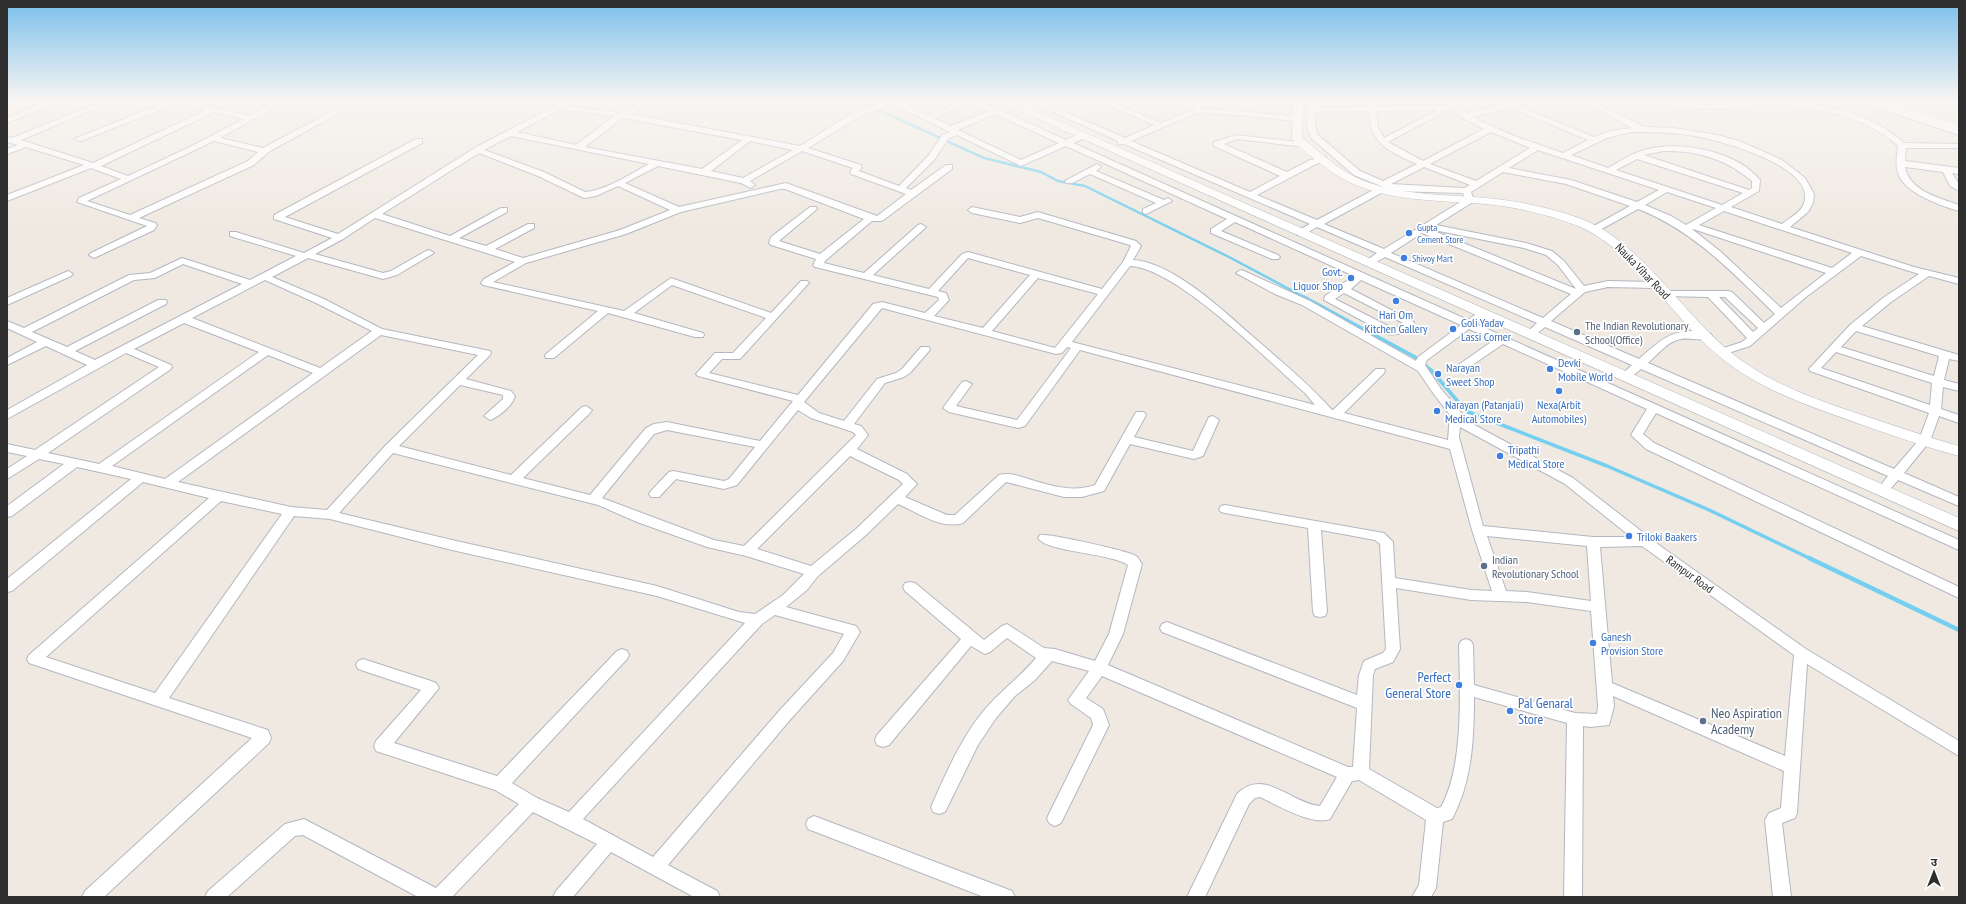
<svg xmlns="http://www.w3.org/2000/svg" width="1966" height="904" viewBox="0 0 1966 904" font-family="'PT Sans Narrow','Noto Sans Devanagari',sans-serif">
	<rect width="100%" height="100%" fill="#efe9e1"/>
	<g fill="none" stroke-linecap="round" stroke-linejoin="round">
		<polyline stroke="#75cff0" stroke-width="2.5" points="859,101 984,158 1041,172 1058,181 1085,186 1227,256 1306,298"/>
		<polyline stroke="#75cff0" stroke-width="3.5" points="1304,297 1415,357 1431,370 1466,411 1607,466 1707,509 1811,559"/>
		<polyline stroke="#75cff0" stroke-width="4.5" points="1809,558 1959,630"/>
		<g stroke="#b4b7c1" stroke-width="2">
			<g id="minor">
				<polygon points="49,101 60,101 7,123 7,118"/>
				<path d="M 103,101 L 114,101 L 21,140 L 93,163 L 206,110 L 177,103 L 81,141 L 74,139 L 169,101 L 188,101 L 249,116 L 276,101 L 286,101 L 220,138 L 263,148 L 336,109 L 343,111 L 270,151 L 254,165 L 139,218 L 155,223 L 157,225 L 154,230 L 94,258 L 89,255 L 91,253 L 147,226 L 77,202 L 79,198 L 121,179 L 91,168 L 7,201 L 7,195 L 84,165 L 26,147 L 7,154 L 7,149 L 18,145 L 7,142 L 7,137 L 12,138 ZM 214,112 L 243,119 L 194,145 L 128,176 L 101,166 ZM 214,141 L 258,152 L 248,161 L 130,215 L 87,201 Z"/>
				<path d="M 565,101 L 575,101 L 568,106 L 619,113 C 631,110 639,101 652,101 L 631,114 L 800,146 L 856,111 L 888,101 L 902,101 L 927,115 L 961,101 L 980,101 L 1066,140 L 1079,134 L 1085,134 L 1085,138 L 1073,143 L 1468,320 L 1480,311 L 1488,311 L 1489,313 L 1476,324 L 1959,540 L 1959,550 L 1656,413 L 1643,434 L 1654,443 L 1959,587 L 1959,598 L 1646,449 L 1631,435 L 1647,409 L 1503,344 L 1462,372 L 1454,372 L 1453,370 L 1454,368 L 1494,340 L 1469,329 L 1427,360 L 1425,365 L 1441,389 L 1469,422 L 1573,478 L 1663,548 L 1806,649 L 1959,741 L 1959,756 L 1807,664 L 1797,813 L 1795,818 L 1782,823 L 1791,897 L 1773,897 L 1765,820 L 1769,813 L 1781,808 L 1784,771 L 1613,696 L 1614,706 L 1609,725 L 1590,727 L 1583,726 L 1582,897 L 1564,897 L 1567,723 L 1474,697 C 1474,739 1472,782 1452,819 L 1443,822 L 1436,888 L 1431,897 L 1412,897 L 1419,885 L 1426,820 L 1359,780 L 1352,781 L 1330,819 C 1313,826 1277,805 1260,797 L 1255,798 L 1249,804 L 1205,897 L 1187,897 L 1237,794 C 1264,767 1290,803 1320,806 L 1337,777 L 1102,676 L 1086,698 L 1103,709 L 1109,725 L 1061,823 L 1055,826 L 1049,823 L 1047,818 L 1093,725 L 1091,718 L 1071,704 L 1068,700 L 1089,671 L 1052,661 L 1035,680 L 1015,696 L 996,718 L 978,745 L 945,812 L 939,814 L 933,812 L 931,807 C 946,773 962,736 986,708 C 1002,690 1021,676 1036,658 L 1007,638 L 990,652 L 985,654 L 971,646 L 889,745 L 883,747 L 877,745 L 875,740 L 877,735 L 961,639 L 905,591 L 903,587 L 905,583 L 910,582 L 915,583 L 984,640 L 1002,626 L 1007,624 L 1044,648 L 1055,649 L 1095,661 L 1109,634 L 1128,565 C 1111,553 1046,552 1038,538 L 1040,535 C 1047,533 1129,551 1136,556 C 1139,558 1140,562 1142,564 L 1123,634 L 1108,665 L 1348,767 L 1353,767 L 1357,708 L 1162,632 L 1160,628 L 1162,624 L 1167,622 L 1172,624 L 1357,695 L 1359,675 L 1364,661 L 1383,653 L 1386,649 L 1380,544 L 1375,540 L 1321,530 L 1327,612 L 1325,616 L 1320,617 L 1315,616 L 1313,612 L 1308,528 L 1225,513 L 1221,512 L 1219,509 L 1221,506 L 1225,505 L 1384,533 L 1393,542 L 1395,578 L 1471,590 L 1492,591 L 1472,530 L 1450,449 L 1080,350 L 1025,426 L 1018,428 L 949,412 L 943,408 L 962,382 L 966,381 L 972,384 L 956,406 L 1017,420 L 1071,348 L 1067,347 L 1062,353 L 1056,354 L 882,308 L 804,402 L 819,413 L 844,421 L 877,379 L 896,373 L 902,369 L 921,347 L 929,347 L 930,349 L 929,351 L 910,373 L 904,377 L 885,383 L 854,424 L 861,426 L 868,435 L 857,449 L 907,474 L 917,484 L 905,497 L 947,515 L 955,515 L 999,475 C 1011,472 1023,477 1035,481 C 1055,487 1075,492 1095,485 L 1136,412 L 1144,412 L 1146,415 L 1134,437 L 1193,451 L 1209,417 L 1213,416 L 1219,420 L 1203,456 L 1194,459 L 1130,444 L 1104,491 L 1082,497 L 1064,497 L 1006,482 L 963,523 C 941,530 917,512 898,504 L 866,535 L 818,576 L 807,590 L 786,607 L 856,626 L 860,632 L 843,661 L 789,721 L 668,865 L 717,891 L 720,897 L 694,897 L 611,852 L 573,897 L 553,897 L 556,891 L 597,844 L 533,812 L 452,897 L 418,897 L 303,835 L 295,836 L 227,897 L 205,897 L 208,891 L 285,824 L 304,819 L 436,888 L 519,804 L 495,790 L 376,751 L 374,746 L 376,741 L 421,690 L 358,669 L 356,665 L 358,661 L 363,659 L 431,681 L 436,683 L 439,688 L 394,743 L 497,776 L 617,651 L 622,649 L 627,651 L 629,655 L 627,659 L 512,783 L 537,798 L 569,812 L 745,623 L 657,596 L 452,550 L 330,519 L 294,516 L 169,698 L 268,730 L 271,738 L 269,743 L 104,897 L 82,897 L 85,891 L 252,738 L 29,663 L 27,659 L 29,655 L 209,498 L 143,482 L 12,591 L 7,592 L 7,579 L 131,479 L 77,467 L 12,516 L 7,517 L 7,506 L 64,464 L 39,459 L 7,479 L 7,469 L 27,456 L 7,452 L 7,444 L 35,450 L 159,367 L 126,353 L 7,419 L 7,410 L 87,365 L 46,346 L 7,365 L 7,358 L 37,342 L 7,328 L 7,321 L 24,328 L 129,275 L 150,273 L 182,258 L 250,280 L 296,256 L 230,236 L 230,232 L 236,232 L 304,253 L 332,238 L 274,219 L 274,215 L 416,139 L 422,139 L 422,143 L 285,217 L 338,234 L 478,146 ZM 970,103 L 989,111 L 951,126 L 934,118 ZM 894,105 L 950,132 L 942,135 L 929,155 L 899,186 L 859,171 L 862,167 L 861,165 L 808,148 L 862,115 ZM 561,109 L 614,116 L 576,145 L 517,132 ZM 995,114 L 1059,143 L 1021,160 L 958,130 ZM 622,118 L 742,140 L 702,169 L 585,147 ZM 957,135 L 1021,166 L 1066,146 L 1227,219 L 1211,229 L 1211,233 L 1272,259 L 1278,259 L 1280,257 L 1278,255 L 1221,231 L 1235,222 L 1354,276 L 1325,296 L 1324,300 L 1387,334 C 1396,336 1412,332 1414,322 L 1351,289 L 1361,280 L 1461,325 L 1418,357 L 1416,361 L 1310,301 L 1244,271 L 1241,270 L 1236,273 L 1275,294 L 1302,305 L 1418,371 L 1433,393 L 1450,415 L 1448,440 L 1344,413 L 1384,373 L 1385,371 L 1384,369 L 1376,369 L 1333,410 L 1332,410 C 1309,384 1283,363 1258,341 C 1228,315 1174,262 1133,260 L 1141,246 L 1136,241 L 1041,213 L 1038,212 L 1020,217 L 972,207 L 968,210 L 972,213 L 1020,223 L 1038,218 L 1130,245 L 1131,246 L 1123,262 L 1102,289 L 968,252 L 962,254 L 929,289 L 873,275 L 924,229 L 926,227 L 921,224 L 918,225 L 864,273 L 824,263 L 826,260 L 872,221 L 882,221 L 952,169 L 952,165 L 946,165 L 911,190 L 906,188 L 935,159 L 948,139 ZM 511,136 L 649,164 C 630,174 607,190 585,192 L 544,172 L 484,150 ZM 750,141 L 793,150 L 743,178 L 711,171 ZM 802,151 L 853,168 L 850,172 L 851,174 L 906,194 L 877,216 L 786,183 L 679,207 L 625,183 L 658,166 L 741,183 L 751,188 L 755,185 L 750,181 ZM 479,153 L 538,176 L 584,198 L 596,196 L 618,186 L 670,210 L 620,230 L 523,258 L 495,249 L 534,228 L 534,224 L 528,224 L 486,246 L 459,238 L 507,212 L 507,208 L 501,208 L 450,236 L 382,214 ZM 780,189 L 785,189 L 864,219 L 820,254 L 779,241 L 817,209 L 816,207 L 810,207 L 771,237 L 769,243 L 771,245 L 816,259 L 813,265 L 815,267 L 938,297 L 939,300 L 925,313 L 882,302 L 873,304 L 798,395 L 709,373 L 722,359 L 740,359 L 807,285 L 809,283 L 807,281 L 801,281 L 771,313 L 671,278 L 624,311 L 493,282 L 526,263 L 626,234 L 681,212 ZM 375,218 L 515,262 L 484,279 L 481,283 L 483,285 L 598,311 L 546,354 L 545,356 L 546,358 L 554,358 L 608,313 L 695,337 L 703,337 L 704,335 L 703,333 L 634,313 L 672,285 L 766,318 L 733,353 L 715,353 L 696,374 L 698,376 L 793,401 L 760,441 L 667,422 L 654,424 L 646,428 L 590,495 L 523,478 L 590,413 L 592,410 L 586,406 L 582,407 L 511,475 L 399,446 L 460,385 L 503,395 L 503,399 L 484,416 L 490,420 C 499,417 513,405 515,396 L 511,391 L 466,379 L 490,355 L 491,353 L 490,351 L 382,329 L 324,299 L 272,277 L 308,258 L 383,279 L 397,275 L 434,253 L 429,250 L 426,251 L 391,271 L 383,273 L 315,254 L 343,239 ZM 968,258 L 1030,275 L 983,328 L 934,316 L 949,300 L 946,293 L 938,291 ZM 183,264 L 242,284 L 95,360 L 75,351 L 166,304 L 167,302 L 166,300 L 158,300 L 67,347 L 32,332 L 134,280 L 155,278 ZM 1130,266 C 1177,268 1268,361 1305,393 L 1315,405 L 1072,342 ZM 1038,278 L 1098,294 L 1055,348 L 992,331 ZM 265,280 L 316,303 L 372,331 L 320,368 L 192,318 ZM 1344,293 L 1403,323 L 1394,329 L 1335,299 ZM 184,323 L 259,352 L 99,464 L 48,453 L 171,369 L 172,367 L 171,365 L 134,349 ZM 381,335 L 478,355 L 386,445 L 327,510 L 291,507 L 178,482 ZM 268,355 L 313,373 L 165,479 L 112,466 ZM 798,410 L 811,418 L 853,432 L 856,435 L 744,546 L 714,540 L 602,498 L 654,434 L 667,430 L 755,447 L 729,479 L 724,481 L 673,471 L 669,472 L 651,491 L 649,494 L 651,497 L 659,497 L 676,479 L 724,489 L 737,485 ZM 1460,427 L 1565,484 L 1631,537 L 1593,537 L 1483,526 L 1459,437 ZM 393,453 L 598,505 L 637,522 L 707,547 L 746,556 L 804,574 L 783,595 L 755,614 L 739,612 L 657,586 L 452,540 L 339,513 ZM 850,456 L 899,480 L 903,484 L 856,529 L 811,566 L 757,549 ZM 221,501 L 282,514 L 155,693 L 46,657 ZM 1487,536 L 1587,546 L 1591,601 L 1527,592 L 1506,591 ZM 1642,546 L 1794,655 L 1785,756 L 1612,683 L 1600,547 ZM 1396,588 L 1471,600 L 1527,602 L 1591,611 L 1598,706 L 1597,714 L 1575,713 L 1474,685 L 1473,645 L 1471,641 L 1466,639 L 1461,641 L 1459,645 C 1460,692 1464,766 1441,807 L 1437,808 L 1369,769 L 1373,675 L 1375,669 L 1393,662 L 1400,649 ZM 775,615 L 844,634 L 833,653 L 779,711 L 653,857 L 583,819 L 762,624 Z"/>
				<path d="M 1029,101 L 1040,101 L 1125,138 L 1154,125 L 1098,101 L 1109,101 L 1161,123 L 1193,110 L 1195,101 L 1203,101 L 1200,109 L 1239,111 L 1300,117 L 1301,119 L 1297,121 L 1239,115 L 1197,113 L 1131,141 L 1250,192 L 1280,176 L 1214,146 L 1214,142 L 1236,135 L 1308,143 L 1308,147 L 1305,147 L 1237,139 L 1224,144 L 1287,172 L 1310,160 L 1326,157 L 1326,161 L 1316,164 L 1257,195 L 1317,220 L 1377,188 L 1383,188 L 1383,192 L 1324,224 L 1384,249 L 1465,199 L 1463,193 L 1393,191 L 1354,175 L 1311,138 L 1307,126 L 1308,115 L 1301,113 L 1308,109 L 1308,101 L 1316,101 L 1316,108 L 1369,106 L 1368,101 L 1376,101 L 1376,106 L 1449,105 L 1446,101 L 1454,101 L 1467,113 L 1508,103 L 1536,101 L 1518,106 L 1594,137 L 1610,131 L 1632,128 L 1583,101 L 1593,101 L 1644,127 L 1673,128 L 1718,135 L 1742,142 L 1782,160 L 1805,178 L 1814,194 L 1813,203 L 1808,212 L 1790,227 L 1914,267 L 1959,278 L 1959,284 L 1929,276 L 1891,302 L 1862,326 L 1959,355 L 1959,361 L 1949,359 L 1944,380 L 1959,384 L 1959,391 L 1943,387 L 1941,409 L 1959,415 L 1959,423 L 1939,416 L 1930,441 L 1904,473 L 1959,497 L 1959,506 L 1898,480 L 1886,494 L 1878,494 L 1876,491 L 1888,476 L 1641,369 L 1630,378 L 1622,378 L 1620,376 L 1632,365 L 1545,327 L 1534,336 L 1526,336 L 1525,334 L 1537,323 L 1385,257 L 1371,265 L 1365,265 L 1363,263 L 1377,253 L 1317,227 L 1303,235 L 1297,235 L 1297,231 L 1310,224 L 1124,144 L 1118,144 L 1118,141 ZM 1510,108 L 1588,140 L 1563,153 L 1514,136 L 1472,117 ZM 1449,109 L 1452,109 L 1461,117 L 1484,129 L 1423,161 L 1388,142 ZM 1438,110 L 1384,138 L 1378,127 L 1376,111 ZM 1369,111 C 1370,145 1389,151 1417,164 L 1383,181 L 1360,171 L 1318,135 L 1315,126 L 1315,112 ZM 1491,132 L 1530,148 L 1476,181 L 1430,164 ZM 1631,132 C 1653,132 1674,132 1695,136 C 1720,140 1817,167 1804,203 C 1801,213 1789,218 1782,224 L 1731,207 L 1759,191 L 1760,180 C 1736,150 1676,139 1641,151 C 1629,155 1619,162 1608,168 L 1571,155 L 1607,138 ZM 1538,150 L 1659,190 L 1637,202 L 1571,180 L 1509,168 ZM 1663,151 C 1697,150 1726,159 1752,181 L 1752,188 L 1749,190 L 1644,155 ZM 1637,159 L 1743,193 L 1722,205 L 1616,170 ZM 1424,167 L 1470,185 L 1464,188 L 1391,184 ZM 1503,172 L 1566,184 L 1630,206 L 1592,227 L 1592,231 L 1598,231 L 1638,209 C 1693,230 1733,273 1775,314 L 1764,323 L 1732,292 L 1728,291 L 1660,291 L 1659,293 L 1660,295 L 1664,296 L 1708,297 L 1747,338 L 1742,342 L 1718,350 L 1717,352 L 1718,354 L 1722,355 L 1750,346 L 1806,297 L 1861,256 L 1919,274 L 1883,298 L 1850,325 L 1809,369 L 1810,371 L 1929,413 L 1919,440 L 1894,469 L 1648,363 C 1658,354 1668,341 1681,339 C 1690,337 1706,343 1712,336 L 1711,334 C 1676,325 1663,338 1639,359 L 1551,321 L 1585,292 L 1608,287 L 1656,288 L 1661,285 L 1656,282 L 1608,281 L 1584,286 L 1564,261 L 1552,251 L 1526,243 L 1436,225 L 1473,202 L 1474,200 L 1471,192 ZM 1667,192 L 1716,208 L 1686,225 L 1671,216 L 1645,205 ZM 1724,211 L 1852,253 L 1832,268 L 1699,225 ZM 1429,229 L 1524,248 L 1546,255 L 1558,265 L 1576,289 ZM 1692,229 L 1693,229 L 1826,273 L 1781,308 L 1721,252 ZM 1422,233 L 1571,294 L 1543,318 L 1391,253 ZM 1719,297 L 1725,297 L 1758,328 L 1753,332 ZM 1856,331 L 1939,356 L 1934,376 L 1841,347 ZM 1836,352 L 1932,383 L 1930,405 L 1821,368 Z"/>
				<path d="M 1653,101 C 1672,101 1690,105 1708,105 C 1723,105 1737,102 1751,102 C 1804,100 1864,106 1904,143 L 1959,144 L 1959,148 L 1906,148 L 1905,161 L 1959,168 L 1959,174 L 1952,173 L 1959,184 L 1959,191 L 1950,186 L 1943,172 L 1905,167 C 1909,191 1940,198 1959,205 L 1959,211 C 1941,206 1904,193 1898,173 C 1895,164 1897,155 1898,146 C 1859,110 1800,104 1749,107 C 1728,108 1670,114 1653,101 Z"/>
				<polygon points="1857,101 1869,101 1959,130 1959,135"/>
				<polygon points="1097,164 1101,167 1096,171 1164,200 1168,198 1172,201 1146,214 1143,213 1143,209 1156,203 1090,174 1072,183 1066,183 1065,181"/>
				<polygon points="68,271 73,274 71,276 7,305 7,298"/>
				<polygon points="814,816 1012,891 1015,897 984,897 808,829 806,824 808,819"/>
			</g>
		</g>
		<g stroke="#b4b7c1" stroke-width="1">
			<g id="tertiary">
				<path d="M 1293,101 L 1303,101 L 1302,138 C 1320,152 1336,168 1357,178 C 1397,196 1443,194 1486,198 C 1519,201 1553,208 1584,220 C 1641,243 1681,311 1728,350 C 1767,383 1815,399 1862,415 C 1895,426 1927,437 1959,446 L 1959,456 C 1925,447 1891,435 1857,423 C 1809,406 1760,390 1720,357 C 1672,318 1635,250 1578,226 C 1548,214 1516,207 1485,204 C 1438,200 1386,202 1343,179 C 1332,173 1322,165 1312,157 C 1305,151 1298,146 1292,139 Z"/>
				<polygon points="1870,101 1885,101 1959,125 1959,131"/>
			</g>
		</g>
		<g stroke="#b4b7c1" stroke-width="1">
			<polygon id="secondary" points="998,101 1013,101 1959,518 1959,531"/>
		</g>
		<use href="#minor" fill="#fff" fill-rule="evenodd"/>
		<use href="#tertiary" fill="#fff" fill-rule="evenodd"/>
		<use href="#secondary" fill="#fff" fill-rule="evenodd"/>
	</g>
	<linearGradient id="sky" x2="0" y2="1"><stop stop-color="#7abfeb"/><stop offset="0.44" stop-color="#f8f5f2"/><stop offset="1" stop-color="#f8f5f2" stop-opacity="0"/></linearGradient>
	<rect width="1966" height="228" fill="url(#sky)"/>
	<g fill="#3f7fe0" stroke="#fff" stroke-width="1.5">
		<circle cx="1409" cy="233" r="4"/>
		<circle cx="1404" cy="258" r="4"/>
		<circle cx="1351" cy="278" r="4"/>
		<circle cx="1396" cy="301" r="4"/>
		<circle cx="1453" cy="329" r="4"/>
		<circle cx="1550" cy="369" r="4"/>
		<circle cx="1438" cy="374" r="4"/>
		<circle cx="1559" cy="391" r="4"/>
		<circle cx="1437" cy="411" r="4"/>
		<circle cx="1500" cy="456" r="4"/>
		<circle cx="1629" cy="536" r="4"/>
		<circle cx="1593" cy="643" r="4"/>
		<circle cx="1459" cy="685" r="4"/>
		<circle cx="1510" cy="711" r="4"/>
	</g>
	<g fill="#5c6f8a" stroke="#fff" stroke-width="1.5">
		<circle cx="1577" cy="332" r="4"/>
		<circle cx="1484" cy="566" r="4"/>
		<circle cx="1703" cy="721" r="4"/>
	</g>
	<g text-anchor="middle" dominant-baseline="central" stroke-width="3.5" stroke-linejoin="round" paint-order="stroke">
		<g font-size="10" fill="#366cbe" stroke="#fff" text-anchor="start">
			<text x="1417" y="227">Gupta<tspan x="1417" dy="12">Cement Store</tspan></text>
			<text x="1412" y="258">Shivoy Mart</text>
		</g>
		<g font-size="12" fill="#366cbe" stroke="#fff" text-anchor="start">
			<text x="1343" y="271" text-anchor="end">Govt.<tspan x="1343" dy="14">Liquor Shop</tspan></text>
			<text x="1396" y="314" text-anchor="middle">Hari Om<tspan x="1396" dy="14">Kitchen Gallery</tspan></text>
			<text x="1461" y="322">Goli Yadav<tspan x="1461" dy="14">Lassi Corner</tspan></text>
			<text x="1558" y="362">Devki<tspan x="1558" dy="14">Mobile World</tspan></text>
			<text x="1446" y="367">Narayan<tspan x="1446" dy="14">Sweet Shop</tspan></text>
			<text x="1445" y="404">Narayan (Patanjali)<tspan x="1445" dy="14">Medical Store</tspan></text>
			<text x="1559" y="404" text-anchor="middle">Nexa(Arbit<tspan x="1559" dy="14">Automobiles)</tspan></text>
			<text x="1508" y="449">Tripathi<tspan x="1508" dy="14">Medical Store</tspan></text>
			<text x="1637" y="536">Triloki Baakers</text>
			<text x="1601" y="636">Ganesh<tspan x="1601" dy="14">Provision Store</tspan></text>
		</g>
		<g font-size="12" fill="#2e2e2e" stroke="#fff">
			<text transform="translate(1643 271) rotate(46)">Nauka Vihar Road</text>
			<text transform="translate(1690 574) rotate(36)">Rampur Road</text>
		</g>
		<g font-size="12" fill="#4e5e75" stroke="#fff" text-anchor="start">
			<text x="1585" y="325">The Indian Revolutionary<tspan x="1585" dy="14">School(Office)</tspan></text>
			<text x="1492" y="559">Indian<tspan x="1492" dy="14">Revolutionary School</tspan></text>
		</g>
		<g font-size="14" fill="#366cbe" stroke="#fff" text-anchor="end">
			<text x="1451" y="677">Perfect<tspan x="1451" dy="16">General Store</tspan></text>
			<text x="1518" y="703" text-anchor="start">Pal Genaral<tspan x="1518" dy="16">Store</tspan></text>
		</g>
		<g font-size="14" fill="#4e5e75" stroke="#fff" text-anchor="start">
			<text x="1711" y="713">Neo Aspiration<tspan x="1711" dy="16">Academy</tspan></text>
		</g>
	</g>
	<rect width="1966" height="904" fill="none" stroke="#2e2e2e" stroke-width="16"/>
	<g transform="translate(1934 872)" stroke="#ffffff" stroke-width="3" paint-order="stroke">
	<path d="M0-3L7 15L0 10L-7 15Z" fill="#2e2e2e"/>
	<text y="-6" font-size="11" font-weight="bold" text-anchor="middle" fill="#2e2e2e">उ</text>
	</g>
</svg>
